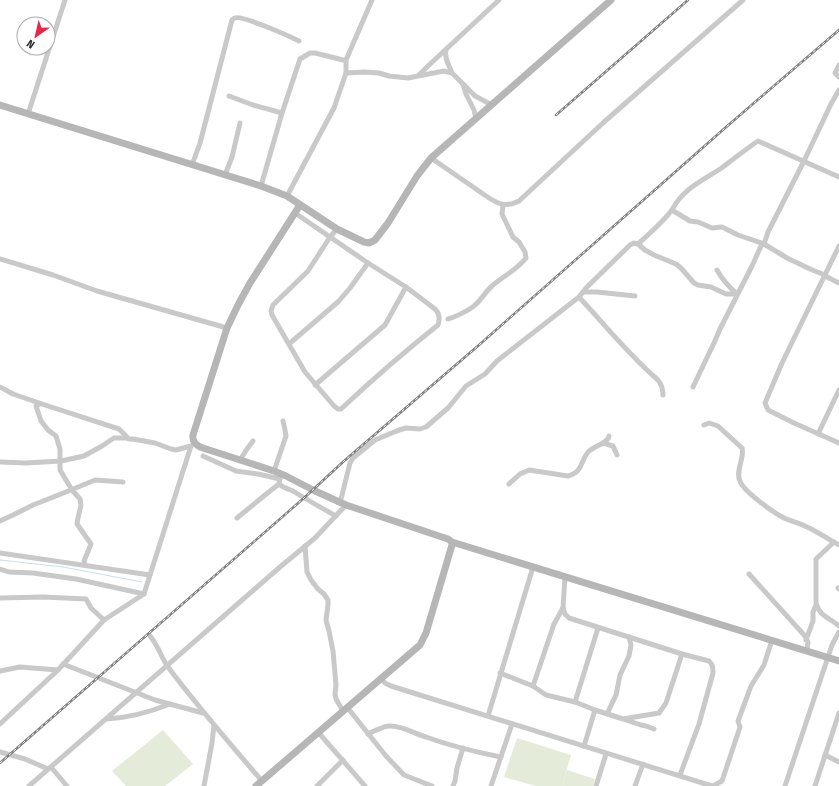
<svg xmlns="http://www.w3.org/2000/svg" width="839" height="786" viewBox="0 0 839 786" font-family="'Fira Sans Condensed',sans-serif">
	<rect width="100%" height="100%" fill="#fff"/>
	<g fill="#e4ebd8">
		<polygon points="163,730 193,764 165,786 126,786 112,771"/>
		<polygon points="517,738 571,755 562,786 536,786 504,777"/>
		<polygon points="567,770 595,779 593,786 562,786"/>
	</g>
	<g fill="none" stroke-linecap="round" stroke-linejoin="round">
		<polyline stroke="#c3e1ec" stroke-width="1" points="0,560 63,567 142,582"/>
		<g stroke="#c9c9c9" stroke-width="5">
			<path d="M 446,50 C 444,58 449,65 452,73"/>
			<polyline points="839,65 835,73 839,77"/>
			<polyline points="346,73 346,60 372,0"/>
			<polyline points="419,75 428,66 499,0"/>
			<polyline points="463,84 466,94 474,110 476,119"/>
			<polyline points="229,96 253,105 282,113"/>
			<polyline points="28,114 65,0"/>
			<path d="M 431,158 L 489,198 C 500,205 507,207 519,201 L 604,122 L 743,0"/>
			<path d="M 192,165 L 200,143 L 232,20 C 233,19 234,18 235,18 C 242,15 289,36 299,41"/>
			<polyline points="225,175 232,157 240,123"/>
			<polyline points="261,186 282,113 300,59 310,53 315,53 343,60 346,60"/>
			<polyline points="287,196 334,108 346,73 364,72 379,73 389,76 408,78 444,71 452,73 475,96 492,105"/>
			<path d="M 672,210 C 683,188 704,180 723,167 C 735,158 746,149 758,141 L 839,177"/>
			<path d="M 295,213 L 368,263 L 406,287 L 435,309 C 439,313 440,319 438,325 C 404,352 372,380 341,409 L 338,409 L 334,406 L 305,372 L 272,315 L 271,311 L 273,305 L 308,271 L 330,237 L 337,229"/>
			<path d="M 638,244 C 650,233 662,223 672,210 L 690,221 L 698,222 L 712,228 L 722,227 L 738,235 L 764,244 L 787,258 L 810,269 L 825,275"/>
			<polyline points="839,246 782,363 765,403 768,410 794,423 839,443"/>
			<polyline points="0,259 53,275 97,291 227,328"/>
			<polyline points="825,276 839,283"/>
			<polyline points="583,292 597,292 635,296"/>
			<path d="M 579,297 C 605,325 629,355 658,380 C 662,385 663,389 663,395"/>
			<path d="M 448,319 C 455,317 470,310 475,305 C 482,299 486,291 492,286 C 503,276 517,270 526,258 L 525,252 L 519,242 L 513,237 L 502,214 L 503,205"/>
			<polyline points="289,344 339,301 350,288 368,263"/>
			<polyline points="315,385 385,325 406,287"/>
			<polyline points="0,387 13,394 45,405 119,429 129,439 133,439 155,443 171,449 176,450 191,446"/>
			<polyline points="693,387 714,343 720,329 752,266 761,246 764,244 768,232 804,161 831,104 839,90"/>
			<polyline points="40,404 36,406 41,421 48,430 56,436 60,449 60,470 72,490 80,499 81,505 78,518 77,524 91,544 84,561 85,565"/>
			<path d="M 704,425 L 709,423 L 718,426 L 742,448 C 745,458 735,471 740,481 C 743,491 774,513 784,518 C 791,521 799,523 807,527 C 818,532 828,539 839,545"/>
			<polyline points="818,434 839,390"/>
			<polyline points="603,443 608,439 609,436"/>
			<path d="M 203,456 L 236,471 L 258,474 L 280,479 L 279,484 C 285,489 287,488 293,491 C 307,500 322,508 336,516"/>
			<polyline points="240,460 247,449 253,441"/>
			<polyline points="0,462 26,463 61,461 84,456 102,446 114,438 127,438"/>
			<polyline points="274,471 286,436 285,430 283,421"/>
			<path d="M 509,484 L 520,474 L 529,470 L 568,476 C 583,472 580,462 588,452 C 592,448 598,446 603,443 L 613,446 L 617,455"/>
			<path d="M 340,503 L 350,463 L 353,458 L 375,440 L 399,430 L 406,428 L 420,429 L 426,427 L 448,408 L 466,386 L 485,374 L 497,361 L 579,297 L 587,287 L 630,245 L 634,243 L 638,244 L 645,250 L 654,255 L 676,264 L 681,268 L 694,283 L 698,285 L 711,287 L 726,294 L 737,294 C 729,287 722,279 717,270"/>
			<polyline points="237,518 265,495 279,484"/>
			<polyline points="0,521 13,515 33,505 66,492 95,480 123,482"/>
			<path d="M 834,542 L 816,559 L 816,603 C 819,616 830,618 839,626"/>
			<polyline points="305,546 307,572 311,580 318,589 324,594 328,600 328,605 326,620 329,631 333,651 336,685 335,694 336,699 343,711"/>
			<polyline points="0,553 150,575 191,446 194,444"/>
			<polyline points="0,569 9,572 33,573 76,579 144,594"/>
			<polyline points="749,574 805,636 808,642 807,651"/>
			<path d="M 565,577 L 563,608 L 565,614 L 569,618 L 682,654 L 709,661 C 713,665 713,668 713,673 L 699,724 L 680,775"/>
			<polyline points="838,588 839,589"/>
			<polyline points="0,598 43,597 86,599 91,608 104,620"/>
			<path d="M 150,636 C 158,645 161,657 168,667 C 198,707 230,744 262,781"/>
			<polyline points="806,640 813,621 813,612 816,605"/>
			<polyline points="63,664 155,700 203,713"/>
			<polyline points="0,671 20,667 58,670"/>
			<polyline points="500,673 533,686 546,695 575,702 595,710 623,719 659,713 666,703 682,654"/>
			<polyline points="381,678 385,683 391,686 712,786"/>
			<polyline points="533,686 554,624 563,608"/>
			<polyline points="575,702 598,628"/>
			<polyline points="347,707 386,756 404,775 432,786"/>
			<polyline points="607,714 616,695 620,675 629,656 631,645 629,637"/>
			<polyline points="488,716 533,567"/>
			<path d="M 106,719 C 129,718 150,712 170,704"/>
			<polyline points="626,720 641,725 646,726 654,729"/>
			<polyline points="0,724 58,670 104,620 144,594 150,575"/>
			<polyline points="318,732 365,786"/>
			<path d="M 368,734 C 375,731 384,725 391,726 C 403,726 415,734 426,737 C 451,746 475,752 501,757"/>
			<polyline points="584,746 595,710"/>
			<polyline points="0,752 25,759 48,769"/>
			<polyline points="825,755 839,762"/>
			<polyline points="51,767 67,786"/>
			<polyline points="29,786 280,567 315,538 346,505"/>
			<polyline points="204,786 212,743 214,725"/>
			<polyline points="317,786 343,760"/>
			<polyline points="453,786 455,781 457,768 463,748"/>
			<polyline points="491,786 512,724"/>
			<polyline points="596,786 606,754"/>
			<polyline points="635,786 643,764"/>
			<polyline points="713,786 722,781 740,727 738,721 744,705 751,686 764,665 772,640"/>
			<polyline points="785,786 832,645 839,632"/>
			<polyline points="815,786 839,713"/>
		</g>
		<g stroke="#b6b6b6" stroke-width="7">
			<polyline points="0,105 261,186 287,196 337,229 364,242 369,243 375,240 388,223 417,176 431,158 611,0"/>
			<polyline points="452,542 839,661"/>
			<path d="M 256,786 L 420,645 L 426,633 L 452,545 L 452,542 L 448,539 L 346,505 L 313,490 L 286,476 L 274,471 L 200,447 C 195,444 192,441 193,435 L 227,328 L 238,305 L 250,283 L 300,205"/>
		</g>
		<g stroke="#818181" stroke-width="2.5">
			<g id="rail">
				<polyline points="556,115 688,0"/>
				<polyline points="0,763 304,498 344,461 479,345 725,128 839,30"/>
			</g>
		</g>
		<use href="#rail" stroke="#fff" stroke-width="1" stroke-dasharray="3" stroke-linecap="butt"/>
	</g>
	<g transform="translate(36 36) rotate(214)"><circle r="19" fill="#ffffff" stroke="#ababab"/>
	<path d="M0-3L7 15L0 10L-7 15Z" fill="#ee2348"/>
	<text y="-6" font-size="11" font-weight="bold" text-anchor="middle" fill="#2c2c2c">N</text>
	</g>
</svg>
